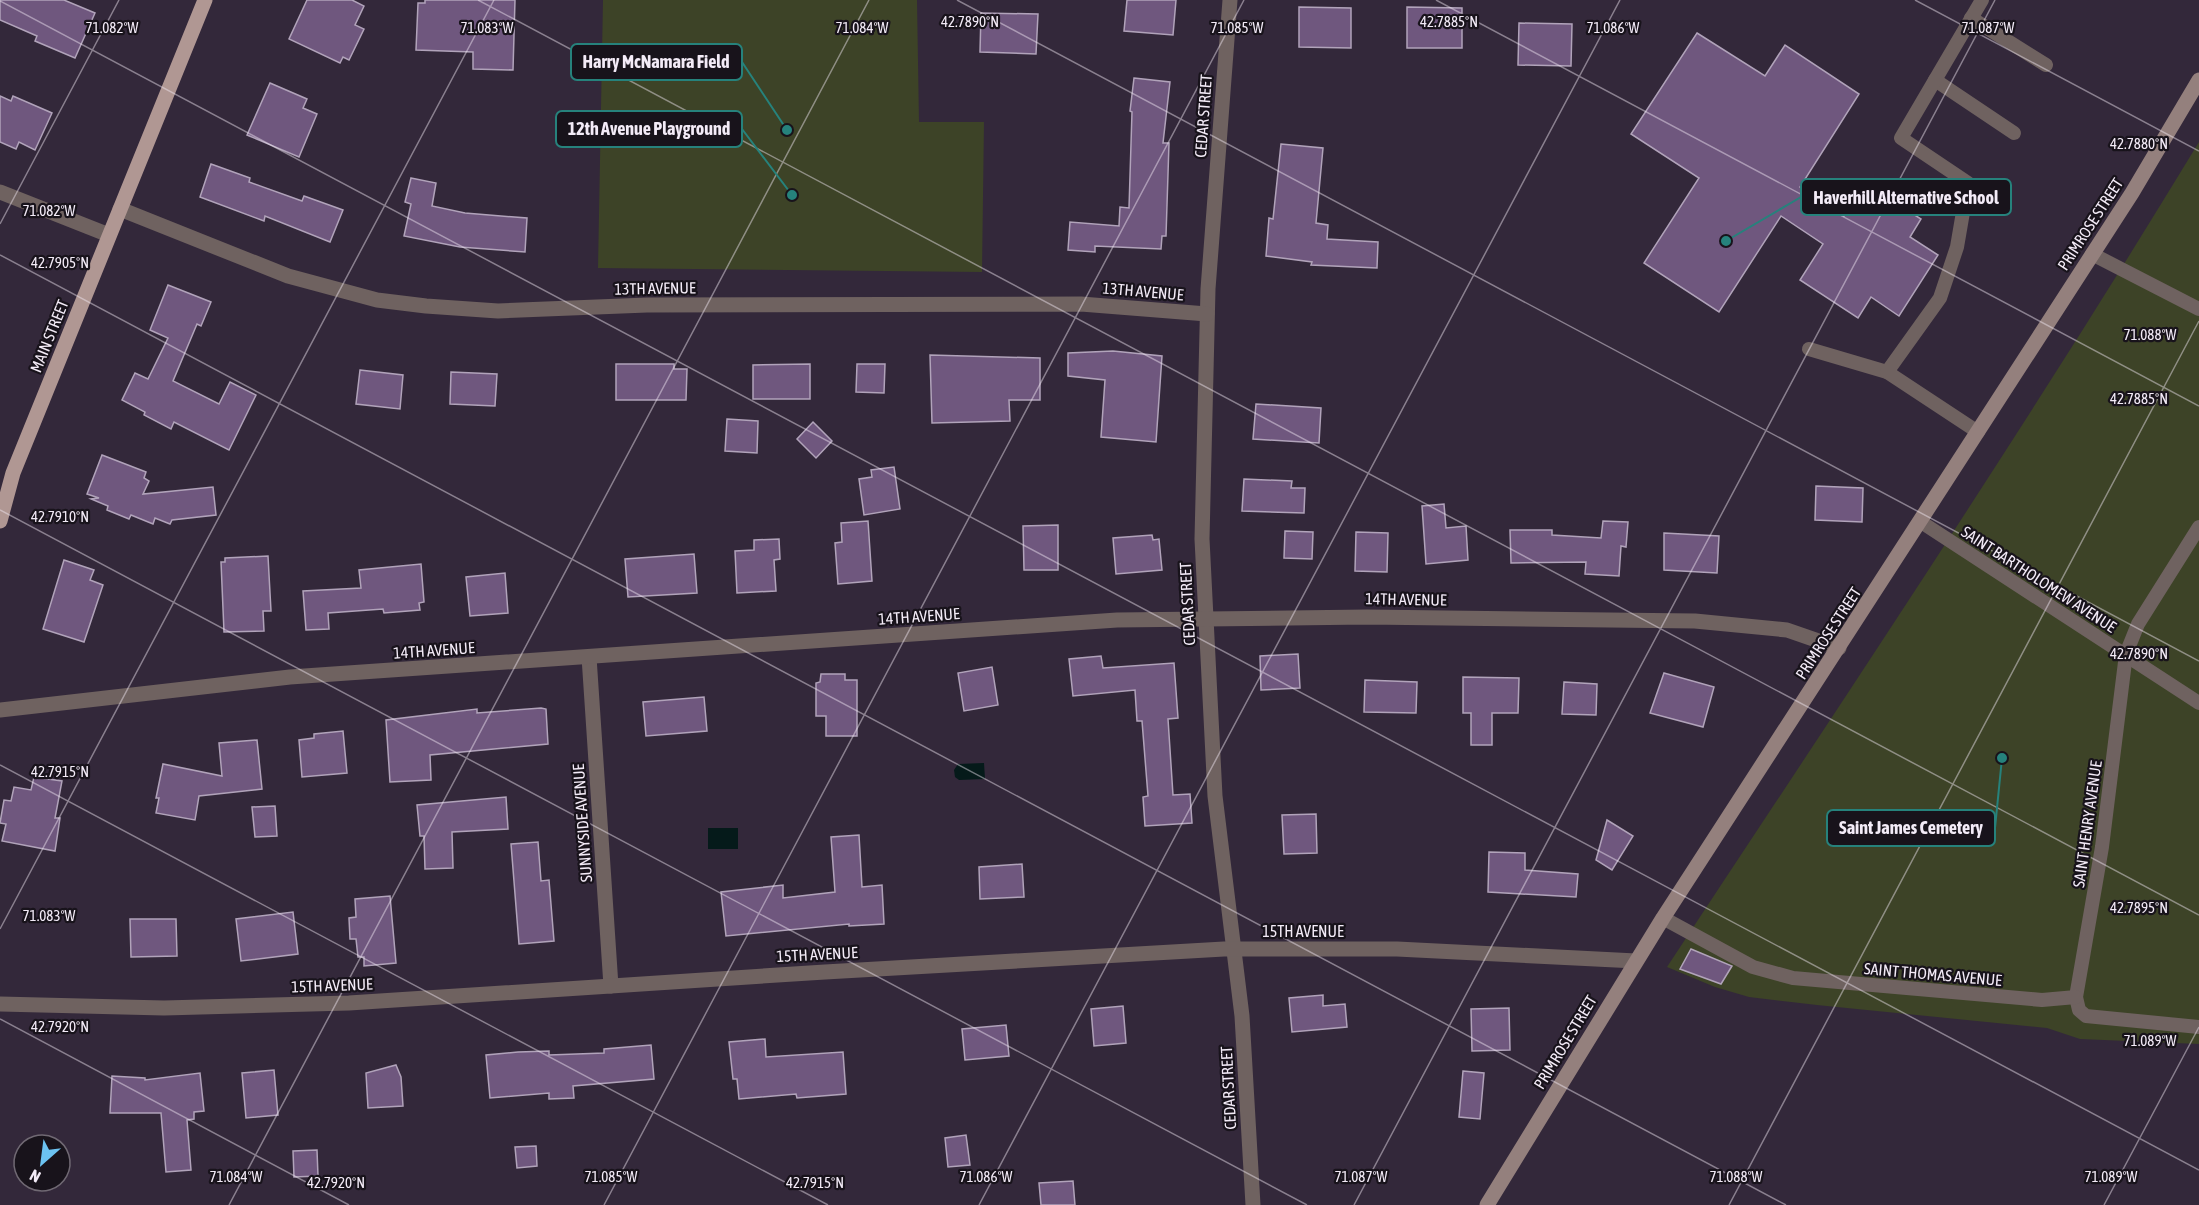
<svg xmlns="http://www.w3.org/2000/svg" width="2199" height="1205" viewBox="0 0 2199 1205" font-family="'Asap Condensed',sans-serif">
	<rect width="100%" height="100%" fill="#33283a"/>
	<g fill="#3d4327">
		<polygon points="603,0 917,0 919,122 984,122 982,272 598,268"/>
		<path d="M 2199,142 L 2199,1044 L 2080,1039 L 2047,1028 L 1817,1005 L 1749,997 L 1715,987 L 1667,967 C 1847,694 2029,422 2199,142 Z"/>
	</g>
	<g fill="#051a1a">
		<polygon points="984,763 985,779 959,780 955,777 954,770 958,764"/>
		<rect x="708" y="828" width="30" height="21"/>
	</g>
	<g fill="#6f577e" stroke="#b1a3ba" stroke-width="1.5">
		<polygon points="0,0 64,0 95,13 75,58 35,41 37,36 0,20"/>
		<polygon points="307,0 352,0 364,6 355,25 364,29 349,60 343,57 340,63 289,39"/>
		<polygon points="425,0 515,0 513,70 473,69 473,52 416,50 418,3 425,3"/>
		<polygon points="1127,0 1176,0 1173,35 1124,31"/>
		<polygon points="1299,7 1351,8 1351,48 1299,47"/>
		<polygon points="1407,7 1462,8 1462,48 1407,48"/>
		<polygon points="981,13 1038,14 1036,54 980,52"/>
		<polygon points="1519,23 1572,24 1571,66 1518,65"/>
		<polygon points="1697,33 1765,76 1785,45 1859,94 1800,187 1844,216 1865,183 1921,219 1910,237 1938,255 1899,316 1871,297 1858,318 1800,280 1823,244 1781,216 1719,312 1644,263 1699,178 1631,134"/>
		<polygon points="1134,78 1170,82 1163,143 1169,143 1166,236 1162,236 1161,249 1095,246 1095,252 1068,250 1070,222 1119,226 1120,207 1129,208 1132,112 1130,111"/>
		<polygon points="270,83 307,99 303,108 317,114 299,157 247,135"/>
		<polygon points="0,96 11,101 13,96 52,113 35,150 19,142 16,149 0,142"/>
		<polygon points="1281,144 1323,148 1316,223 1328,225 1327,239 1378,242 1377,268 1311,265 1312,262 1266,256 1269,218 1273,219"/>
		<polygon points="211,164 250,178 249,182 302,201 304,196 343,210 330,242 265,216 264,221 200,197"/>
		<polygon points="411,178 436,183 432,206 465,213 527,218 525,252 460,247 404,236 411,204 405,202"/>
		<polygon points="168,285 211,302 201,326 197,324 173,381 219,404 230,382 256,395 229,450 174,422 171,429 144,415 145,412 122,400 135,373 148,379 168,338 150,330"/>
		<polygon points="1113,351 1162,356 1156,442 1101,437 1105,380 1068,376 1068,353"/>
		<polygon points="930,355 1040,358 1040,400 1009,400 1010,421 932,423"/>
		<polygon points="616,364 674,364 674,369 687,369 686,400 616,400"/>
		<polygon points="810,364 810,399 753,399 753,365"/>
		<polygon points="857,364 885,364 884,393 856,392"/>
		<polygon points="360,370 403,375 400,409 356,404"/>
		<polygon points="451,372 497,374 495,406 450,404"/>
		<polygon points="1256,404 1321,408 1319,443 1253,439"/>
		<polygon points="727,419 758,421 757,453 725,451"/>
		<polygon points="813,422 832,441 816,458 797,439"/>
		<polygon points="102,455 146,472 144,478 149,481 143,494 213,487 216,515 172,520 170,524 155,518 153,524 131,515 129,519 107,510 108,506 91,499 99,498 87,494"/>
		<polygon points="894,467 900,509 864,515 859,479 872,477 871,470"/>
		<polygon points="1244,479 1292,481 1291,488 1305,488 1304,513 1242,511"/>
		<polygon points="1816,486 1863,488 1862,522 1815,520"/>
		<polygon points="1444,504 1446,528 1466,526 1468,560 1426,564 1422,506"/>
		<polygon points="868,521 872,581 838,584 835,543 842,542 841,523"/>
		<polygon points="1603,521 1628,522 1626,547 1621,546 1619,576 1585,574 1586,562 1511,563 1510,530 1552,530 1552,535 1601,538"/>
		<polygon points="1058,525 1058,570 1024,570 1023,526"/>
		<polygon points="1285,531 1313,532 1312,559 1284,558"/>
		<polygon points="1356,532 1388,533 1387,572 1355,571"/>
		<polygon points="1664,533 1719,536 1717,573 1664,570"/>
		<polygon points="1152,535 1153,540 1159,539 1162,570 1116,574 1113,538"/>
		<polygon points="779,539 780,559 774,560 776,591 737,593 735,551 754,550 754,540"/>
		<polygon points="694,554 697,593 628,597 625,559"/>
		<polygon points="268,556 271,611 263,611 264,631 224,632 221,562 225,562 225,558"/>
		<polygon points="64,560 94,570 90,580 103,585 84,642 43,629"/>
		<polygon points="421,564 424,602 419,603 420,610 384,613 383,609 328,613 329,629 306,630 303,591 361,588 359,570"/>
		<polygon points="505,573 508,613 470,616 466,577"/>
		<polygon points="1298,654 1300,688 1261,690 1260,656"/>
		<polygon points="1101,656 1103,668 1174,663 1178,718 1168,719 1173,795 1190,794 1192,823 1145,826 1143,797 1148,796 1142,721 1137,721 1135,690 1073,696 1069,659"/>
		<polygon points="992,667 998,705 964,711 958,673"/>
		<polygon points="1664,673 1714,687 1703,727 1650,713"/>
		<polygon points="821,674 845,674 845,680 857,680 857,736 826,736 826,716 816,716 816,683 820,682"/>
		<polygon points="1463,677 1519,678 1518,713 1492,713 1492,745 1471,745 1471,713 1463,713"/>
		<polygon points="1365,680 1417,682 1416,713 1364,712"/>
		<polygon points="1564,682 1597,684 1596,715 1562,714"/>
		<polygon points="704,697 707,731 646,736 643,702"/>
		<polygon points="541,708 546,709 548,744 430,755 431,780 390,782 386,720 477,709 477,713"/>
		<polygon points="343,731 347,773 302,777 299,740 314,738 314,734"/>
		<polygon points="257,740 262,789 199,796 195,820 156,813 159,798 156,798 163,764 222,776 219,743"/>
		<polygon points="34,777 62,781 55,818 60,818 55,851 2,841 6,824 0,823 4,800 11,801 14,787 31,790"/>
		<polygon points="506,797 508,829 452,832 453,868 425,869 424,836 420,836 417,805"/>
		<polygon points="275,806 277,836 255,837 252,807"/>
		<polygon points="1316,814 1317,853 1284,854 1282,815"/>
		<polygon points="1607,820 1633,836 1612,870 1596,860"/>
		<polygon points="859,835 862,887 882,885 884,924 849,926 849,924 726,936 721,892 783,885 783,898 835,892 831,837"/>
		<polygon points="538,842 541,881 549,880 554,941 519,944 511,844"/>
		<polygon points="1489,852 1525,853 1525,870 1578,874 1576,897 1488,892"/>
		<polygon points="1022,864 1024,897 980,899 979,867"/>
		<polygon points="390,896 396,963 364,966 364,957 358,957 356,939 350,939 349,918 356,917 355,899"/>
		<polygon points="293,912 298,954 241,961 236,919"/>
		<polygon points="130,919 176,919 177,956 131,957"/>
		<polygon points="1691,949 1732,966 1721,984 1680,969"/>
		<polygon points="1323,995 1323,1006 1345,1004 1347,1027 1292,1032 1289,998"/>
		<polygon points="1123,1006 1126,1043 1094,1046 1091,1009"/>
		<polygon points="1509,1008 1510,1050 1472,1051 1471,1009"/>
		<polygon points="1006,1025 1009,1056 965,1060 962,1029"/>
		<polygon points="765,1039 766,1057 843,1052 846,1094 797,1098 796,1094 739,1099 737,1079 733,1079 729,1042"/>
		<polygon points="651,1045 654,1079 573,1086 574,1098 549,1099 549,1093 490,1098 486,1055 518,1052 549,1051 549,1055 604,1053 604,1049"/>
		<polygon points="396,1065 401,1077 403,1106 368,1108 366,1073"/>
		<polygon points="274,1070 278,1115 246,1118 242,1073"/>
		<polygon points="1463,1071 1484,1073 1480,1119 1459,1117"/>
		<polygon points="200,1073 204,1111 194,1112 194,1119 187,1120 191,1170 166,1172 161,1113 110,1113 112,1076 145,1078 145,1080"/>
		<polygon points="966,1135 970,1165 948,1167 945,1138"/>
		<polygon points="536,1146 537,1166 517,1168 515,1147"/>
		<polygon points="317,1150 318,1176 294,1177 293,1151"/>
		<polygon points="1073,1181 1075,1205 1041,1205 1039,1183"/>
	</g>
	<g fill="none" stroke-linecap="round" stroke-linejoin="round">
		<g stroke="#6f6260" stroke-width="14">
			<polyline points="1971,18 2046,65"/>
			<polyline points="1935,80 2014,133"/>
			<polyline points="2092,254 2199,309"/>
			<polyline points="1809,349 1887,372"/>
			<polyline points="1978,432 1887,372 1940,298 1957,247 1968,183 1901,138 1982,0"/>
			<polyline points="1921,522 2199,703"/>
			<polyline points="2199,527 2138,624 2126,654 2102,847 2076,997 2079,1010 2086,1016 2199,1027"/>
			<polyline points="1663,918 1753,967 1793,978 2042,1000 2076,997"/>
		</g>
		<g stroke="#6f6260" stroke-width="15">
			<polyline points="1230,0 1208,289 1202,539 1215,796 1242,1016 1253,1205"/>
			<polyline points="0,192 109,235"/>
			<polyline points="120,209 288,276 377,300 426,306 498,311 647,305 1081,304 1207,314"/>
			<polyline points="589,657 611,986"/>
			<polyline points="0,710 290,677 1117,620 1367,617 1695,621 1787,630 1839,648"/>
			<polyline points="0,1004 164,1008 349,1003 825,972 1224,949 1397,949 1636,961"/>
		</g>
		<polyline stroke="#94807d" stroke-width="15" points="1487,1205 1663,918 2132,193 2199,80"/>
		<polyline stroke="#b09793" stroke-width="15" points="0,521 13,473 205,0"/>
	</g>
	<path fill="none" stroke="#f3ebf7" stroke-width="1.5" stroke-opacity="0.45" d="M 478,0 L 2199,915M 957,0 L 2199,661M 1436,0 L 2199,406M 1915,0 L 2199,151M 0,1 L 2199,1170M 0,224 L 119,0M 0,255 L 1786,1205M 0,510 L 1307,1205M 0,765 L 828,1205M 0,929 L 494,0M 0,1019 L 349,1205M 229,1205 L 869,0M 604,1205 L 1244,0M 979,1205 L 1620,0M 1354,1205 L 1995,0M 1729,1205 L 2199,321M 2104,1205 L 2199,1027"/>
	<g text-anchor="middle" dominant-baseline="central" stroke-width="4.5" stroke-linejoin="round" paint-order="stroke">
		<g font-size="16" fill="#f3ebf7" stroke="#18131b">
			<text transform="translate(1203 116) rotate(-86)">CEDAR STREET</text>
			<text transform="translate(2090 224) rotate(-57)">PRIMROSE STREET</text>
			<text transform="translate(655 288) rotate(-1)">13TH AVENUE</text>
			<text transform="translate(1143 291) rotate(5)">13TH AVENUE</text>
			<text transform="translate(49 336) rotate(-68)">MAIN STREET</text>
			<text transform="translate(2039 579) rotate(33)">SAINT BARTHOLOMEW AVENUE</text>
			<text transform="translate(1406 599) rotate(1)">14TH AVENUE</text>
			<text transform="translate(1187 604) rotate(-93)">CEDAR STREET</text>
			<text transform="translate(919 616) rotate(-4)">14TH AVENUE</text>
			<text transform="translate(1828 633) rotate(-57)">PRIMROSE STREET</text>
			<text transform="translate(434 650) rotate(-4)">14TH AVENUE</text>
			<text transform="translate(582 823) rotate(-94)">SUNNYSIDE AVENUE</text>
			<text transform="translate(2087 824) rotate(-82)">SAINT HENRY AVENUE</text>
			<text x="1303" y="931">15TH AVENUE</text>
			<text transform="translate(817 954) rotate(-3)">15TH AVENUE</text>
			<text transform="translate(1933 974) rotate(5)">SAINT THOMAS AVENUE</text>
			<text transform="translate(332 985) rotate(-2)">15TH AVENUE</text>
			<text transform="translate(1565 1042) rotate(-59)">PRIMROSE STREET</text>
			<text transform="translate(1228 1088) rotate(-93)">CEDAR STREET</text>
		</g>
	</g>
	<g font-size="15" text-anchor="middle" fill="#f3ebf7" stroke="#18131b" stroke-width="4.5" stroke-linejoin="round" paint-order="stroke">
		<text x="970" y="27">42.7890°N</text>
		<text x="1449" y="27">42.7885°N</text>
		<text x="112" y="33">71.082°W</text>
		<text x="487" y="33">71.083°W</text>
		<text x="862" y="33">71.084°W</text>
		<text x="1237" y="33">71.085°W</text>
		<text x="1613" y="33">71.086°W</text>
		<text x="1988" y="33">71.087°W</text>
		<text x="2139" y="149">42.7880°N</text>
		<text x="49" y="216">71.082°W</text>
		<text x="60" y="268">42.7905°N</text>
		<text x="2150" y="340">71.088°W</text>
		<text x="2139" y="404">42.7885°N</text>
		<text x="60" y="522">42.7910°N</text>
		<text x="2139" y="659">42.7890°N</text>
		<text x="60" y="777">42.7915°N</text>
		<text x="2139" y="913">42.7895°N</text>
		<text x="49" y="921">71.083°W</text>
		<text x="60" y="1032">42.7920°N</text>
		<text x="2150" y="1046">71.089°W</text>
		<text x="236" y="1182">71.084°W</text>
		<text x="611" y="1182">71.085°W</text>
		<text x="986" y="1182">71.086°W</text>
		<text x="1361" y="1182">71.087°W</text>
		<text x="1736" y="1182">71.088°W</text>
		<text x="2111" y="1182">71.089°W</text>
		<text x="336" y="1188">42.7920°N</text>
		<text x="815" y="1188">42.7915°N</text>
	</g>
	<path fill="none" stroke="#26827c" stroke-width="2" d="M787 130L742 62M792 195L742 129M1726 241L1801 197M2002 758L1995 828"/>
	<g fill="#26827c" stroke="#18131b" stroke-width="2">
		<circle cx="787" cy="130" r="6"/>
		<circle cx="792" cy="195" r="6"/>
		<circle cx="1726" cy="241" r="6"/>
		<circle cx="2002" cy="758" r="6"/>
	</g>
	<g fill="#18131b" stroke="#26827c" stroke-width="2">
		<rect x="571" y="44" width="171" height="36" rx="6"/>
		<rect x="556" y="111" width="186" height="36" rx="6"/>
		<rect x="1801" y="179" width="210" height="36" rx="6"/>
		<rect x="1827" y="810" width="168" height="36" rx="6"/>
	</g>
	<g font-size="18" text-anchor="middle" font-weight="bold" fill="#f3ebf7">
		<text x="656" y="68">Harry McNamara Field</text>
		<text x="649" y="135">12th Avenue Playground</text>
		<text x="1906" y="204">Haverhill Alternative School</text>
		<text x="1911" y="834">Saint James Cemetery</text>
	</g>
	<g transform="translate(42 1163) rotate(208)"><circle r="28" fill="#18131b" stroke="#706973" stroke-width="1.5"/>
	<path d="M0-4.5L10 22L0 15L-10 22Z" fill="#6cc3f2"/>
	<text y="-9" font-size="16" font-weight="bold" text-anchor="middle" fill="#f3ebf7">N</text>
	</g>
</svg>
